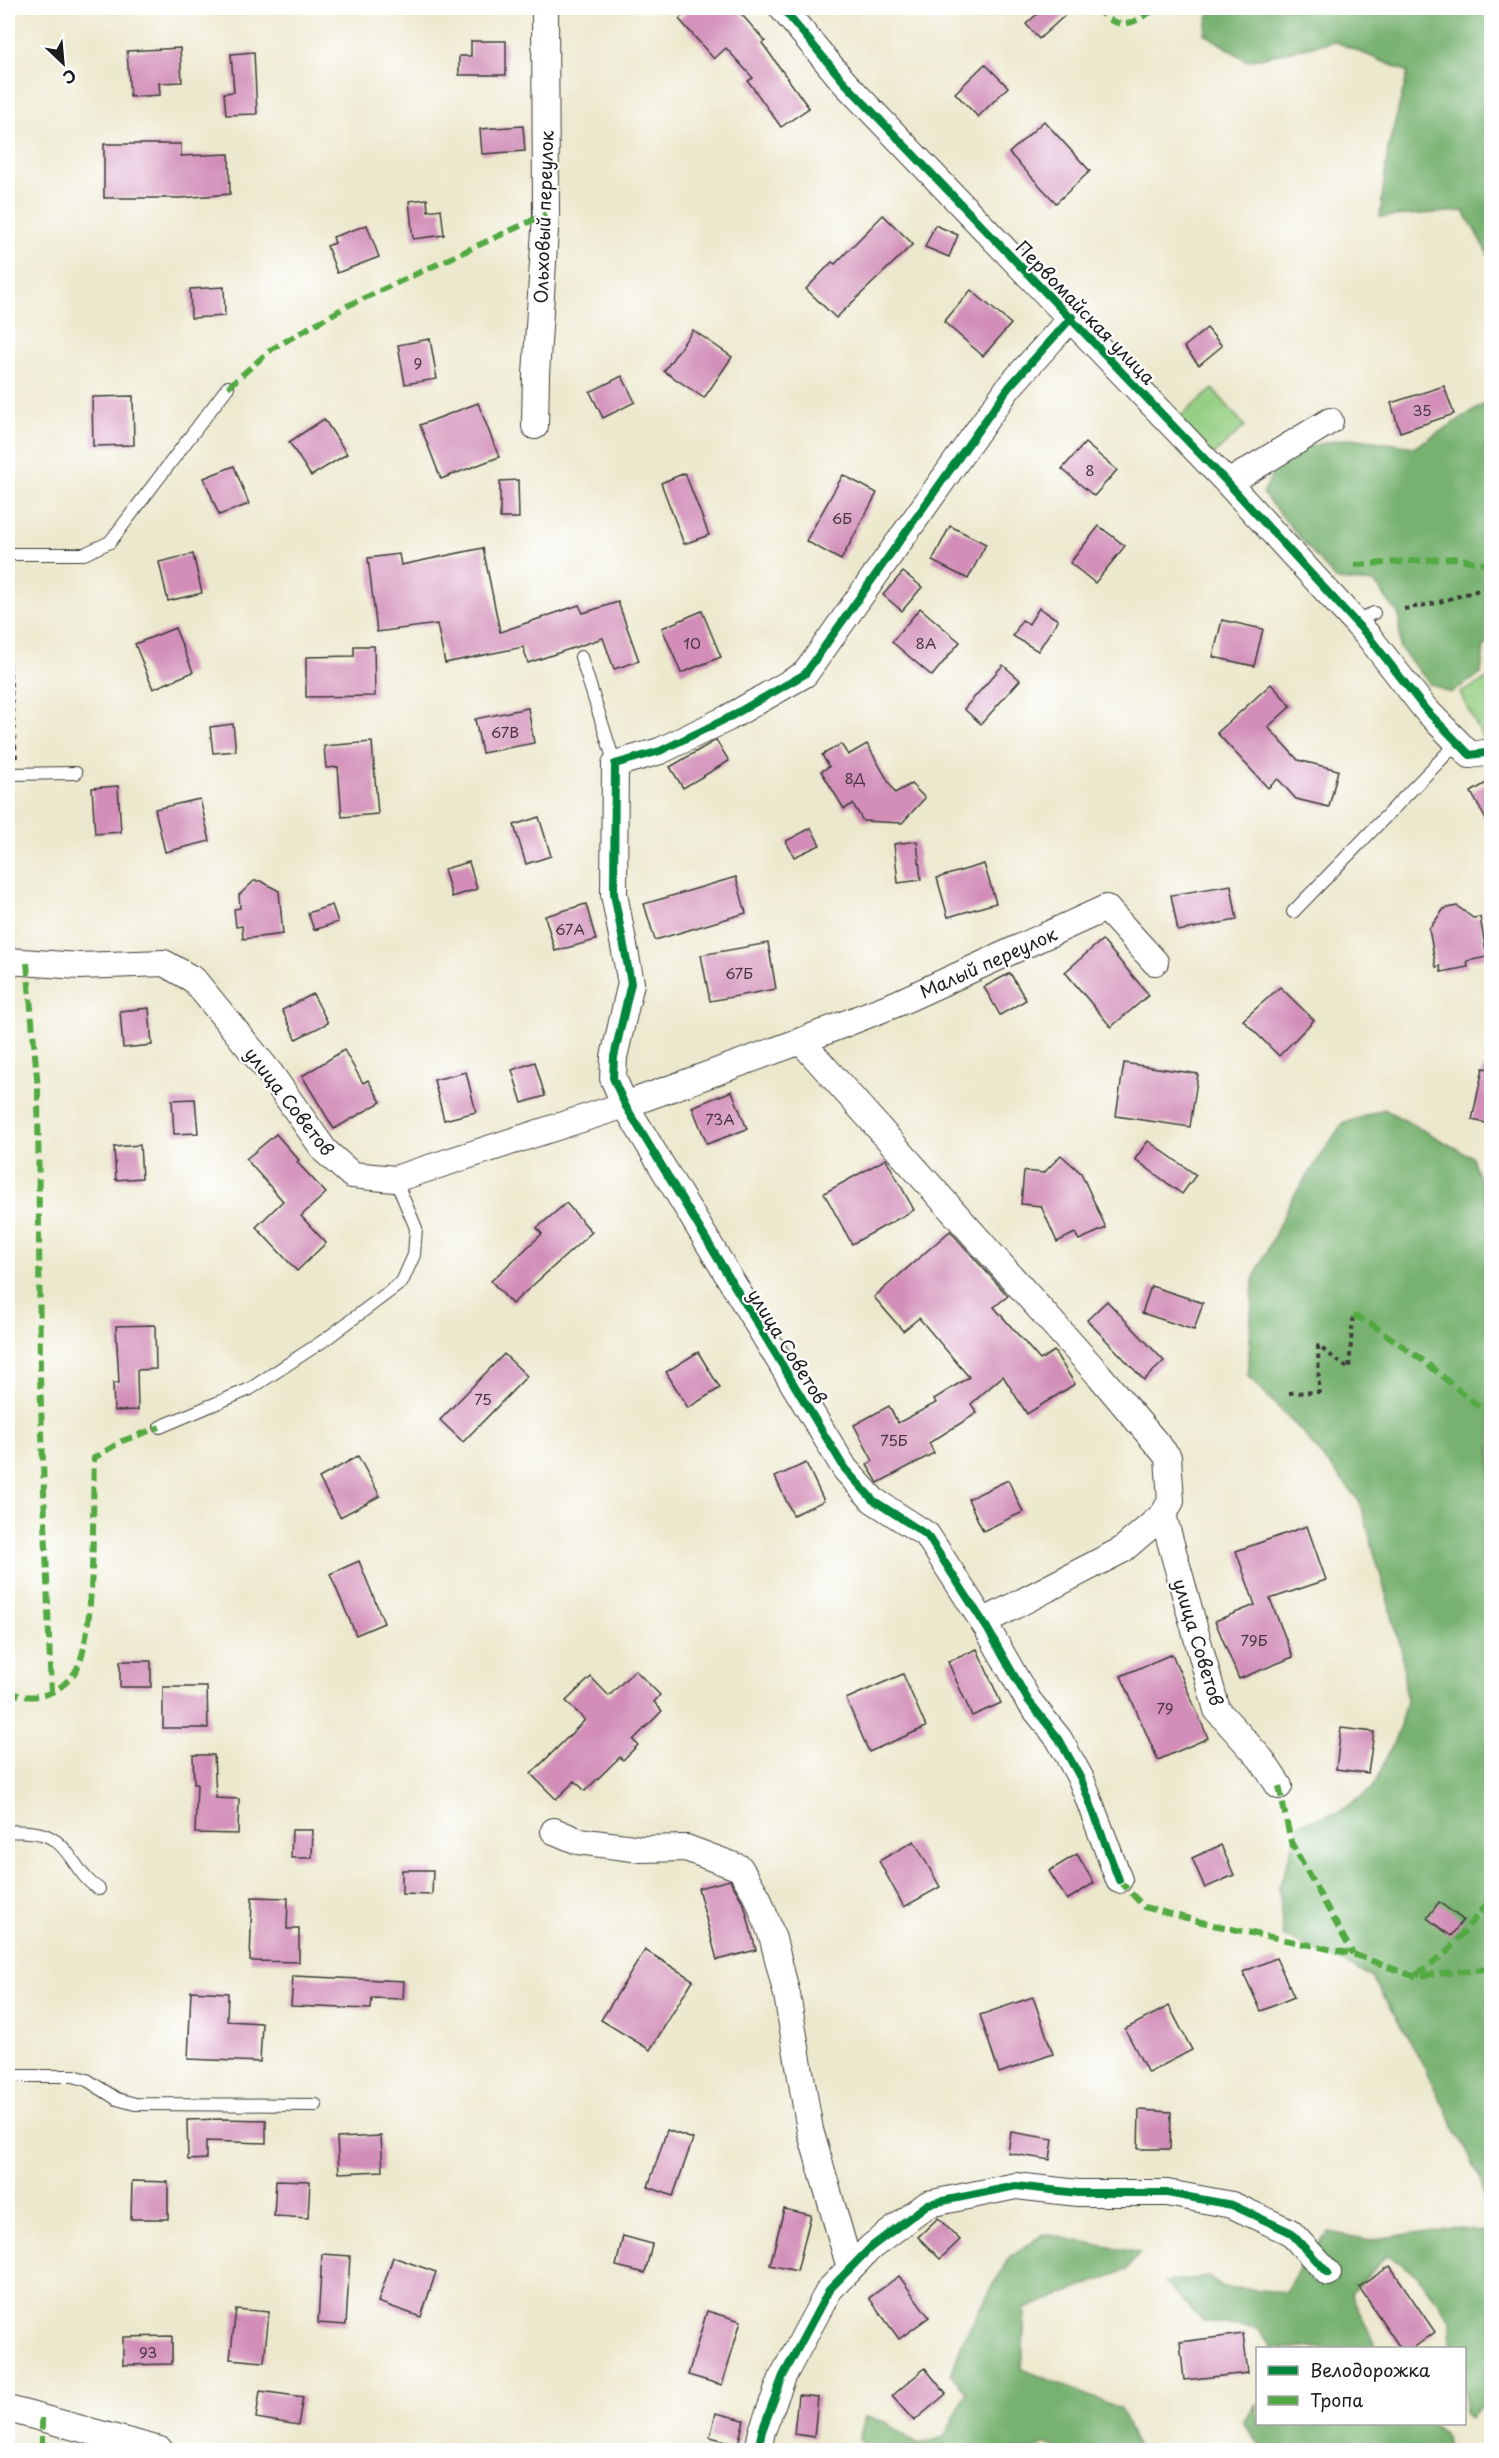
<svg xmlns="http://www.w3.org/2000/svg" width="1499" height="2458" viewBox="0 0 1499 2458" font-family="'Playpen Sans',sans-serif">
	<rect width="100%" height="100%" fill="#fff"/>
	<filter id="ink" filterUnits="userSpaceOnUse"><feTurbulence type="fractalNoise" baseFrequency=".0167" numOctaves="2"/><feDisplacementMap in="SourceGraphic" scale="12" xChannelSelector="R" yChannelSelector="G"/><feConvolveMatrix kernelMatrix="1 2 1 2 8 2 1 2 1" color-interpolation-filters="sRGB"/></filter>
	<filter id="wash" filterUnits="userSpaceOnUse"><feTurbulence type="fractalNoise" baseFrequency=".008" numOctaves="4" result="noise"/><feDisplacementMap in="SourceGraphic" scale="24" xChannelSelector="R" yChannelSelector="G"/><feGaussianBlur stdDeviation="1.35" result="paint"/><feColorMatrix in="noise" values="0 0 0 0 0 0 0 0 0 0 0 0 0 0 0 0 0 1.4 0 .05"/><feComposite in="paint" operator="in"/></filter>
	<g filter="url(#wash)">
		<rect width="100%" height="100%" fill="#ece8cd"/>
		<g fill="#95cf83" stroke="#587650" stroke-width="1.5">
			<polygon points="1213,389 1245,426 1211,457 1178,418"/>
			<polygon points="1491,677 1491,739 1485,743 1460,693"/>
		</g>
		<g fill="#78b271" stroke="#4a6746" stroke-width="1.5">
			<polygon points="1210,8 1491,8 1491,260 1464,211 1380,217 1388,149 1408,72 1334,41 1247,61 1205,34"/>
			<polygon points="1491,400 1492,643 1484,646 1481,674 1450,693 1430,684 1400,648 1399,615 1375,583 1336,580 1263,494 1282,451 1351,438 1415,447"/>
			<polygon points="1384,1109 1472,1157 1491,1213 1491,2399 1470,2418 1465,2414 1464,2348 1451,2348 1451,2320 1419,2277 1388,2255 1351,2293 1376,2348 1272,2348 1258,2329 1203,2321 1164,2282 1208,2277 1222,2287 1285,2292 1310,2251 1329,2232 1370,2240 1453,2227 1487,2232 1481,2179 1413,2046 1371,1976 1283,1936 1279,1887 1300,1823 1339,1812 1373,1788 1399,1729 1406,1701 1402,1651 1360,1502 1302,1432 1248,1376 1253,1280 1291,1200 1342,1124"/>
			<polygon points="1043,2234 1140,2253 1126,2270 1025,2309 1022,2369 1120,2408 1138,2450 1062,2450 1046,2444 1033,2450 872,2450 859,2439 865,2417 885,2422 918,2445 944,2437 967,2392 951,2375 962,2342 1008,2259"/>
			<polygon points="1257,2404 1258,2424 1432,2424 1445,2436 1447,2450 1264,2450 1242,2422"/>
		</g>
		<g id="blocks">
			<g fill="#d28eb8">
				<polygon points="692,8 736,8 765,41 762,43 809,108 781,127 748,81 753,78 726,48 714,59 679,19"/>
				<polygon points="1044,8 1073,8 1039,39 1026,24"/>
				<polygon points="471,41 506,41 506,75 459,75 459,56 471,56"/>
				<polygon points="180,48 182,82 159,83 160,95 130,97 127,51"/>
				<polygon points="254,52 257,114 226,115 224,93 234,92 231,54"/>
				<polygon points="985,64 1008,87 978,117 955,93"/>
				<polygon points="1044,121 1090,171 1056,203 1009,153"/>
				<polygon points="523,126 525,151 482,154 480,129"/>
				<polygon points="104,144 181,144 181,156 229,154 230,194 181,198 104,198"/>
				<polygon points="427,199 428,211 441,209 444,235 413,239 409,201"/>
				<polygon points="883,215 913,244 836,318 806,289 832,262 835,264"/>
				<polygon points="367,225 379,257 337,273 327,246 335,243 333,237"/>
				<polygon points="935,225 958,235 949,257 925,247"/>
				<polygon points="224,287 225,316 191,318 190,289"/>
				<polygon points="971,290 1011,324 983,356 944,322"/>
				<polygon points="1207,328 1222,346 1199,365 1184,347"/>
				<polygon points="693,330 732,357 704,398 664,371"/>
				<polygon points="430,339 437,379 405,384 398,345"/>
				<polygon points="622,376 635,402 603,418 590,392"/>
				<polygon points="1444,386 1454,414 1400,432 1391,403"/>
				<polygon points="133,396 134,445 93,446 92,397"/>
				<polygon points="478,403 499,457 441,479 420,425"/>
				<polygon points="324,419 347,454 311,476 289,442"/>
				<polygon points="1085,443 1117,470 1094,496 1062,469"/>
				<polygon points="234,466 249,504 219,515 204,478"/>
				<polygon points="685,473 709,535 684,544 661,483"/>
				<polygon points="843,475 877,493 841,560 806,541"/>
				<polygon points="518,480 519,518 500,518 500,481"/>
				<polygon points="950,526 986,544 968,579 932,561"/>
				<polygon points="1099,526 1125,546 1095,583 1070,563"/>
				<polygon points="483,548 500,632 579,605 583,613 618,602 639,661 614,669 603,638 528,663 523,647 445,663 437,624 377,632 368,558 399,554 401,565"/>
				<polygon points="193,554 202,593 168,601 159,562"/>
				<polygon points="903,572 922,587 902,611 883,595"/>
				<polygon points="920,608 960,642 932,676 892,642"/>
				<polygon points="1039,608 1058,620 1038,651 1013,636 1022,620 1029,624"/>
				<polygon points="702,611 721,657 681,673 662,628"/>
				<polygon points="1222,620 1263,629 1254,666 1213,657"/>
				<polygon points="175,628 193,672 153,689 135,644"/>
				<polygon points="354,646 374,646 375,696 306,697 306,657 354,656"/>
				<polygon points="1003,665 1020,680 981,724 964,709"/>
				<polygon points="1271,684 1291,706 1268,727 1298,760 1338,770 1329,807 1296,799 1278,779 1268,788 1217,733"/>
				<polygon points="528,708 534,743 482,753 475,719"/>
				<polygon points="233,724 236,751 213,753 210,727"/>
				<polygon points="716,740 729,761 683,788 670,767"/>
				<polygon points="372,742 378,814 342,817 338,767 326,768 324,746"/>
				<polygon points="841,744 848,755 867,744 895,793 911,784 925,798 902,823 863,821 853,804 844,809 821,771 829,767 822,755"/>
				<polygon points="1491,780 1491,829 1471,792"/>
				<polygon points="118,786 121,832 95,834 92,788"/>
				<polygon points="200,799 210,841 165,852 155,809"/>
				<polygon points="539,817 551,856 526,864 514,825"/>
				<polygon points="811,828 820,845 794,857 786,841"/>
				<polygon points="917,841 921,880 898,883 894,844"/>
				<polygon points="469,862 477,889 452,897 444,869"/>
				<polygon points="984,864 996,903 948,917 937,878"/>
				<polygon points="736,877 746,913 655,940 644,904"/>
				<polygon points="254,881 261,881 279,891 283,934 243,939 242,926 236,927 234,909 240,908 239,895"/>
				<polygon points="1231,885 1237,920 1178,931 1171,895"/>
				<polygon points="586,904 596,940 555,951 545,916"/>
				<polygon points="332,905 338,922 314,930 308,913"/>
				<polygon points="1457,906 1473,918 1480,917 1487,957 1467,961 1468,967 1441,972 1440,966 1436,967 1429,929 1444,909"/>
				<polygon points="1102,940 1149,995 1111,1027 1065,972"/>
				<polygon points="768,943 776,989 710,1001 701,955"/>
				<polygon points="1010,973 1026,1000 1000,1015 984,987"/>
				<polygon points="1280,987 1314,1020 1279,1056 1243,1020"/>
				<polygon points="313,994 328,1023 296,1039 282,1010"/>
				<polygon points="149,1008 152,1045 123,1048 120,1011"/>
				<polygon points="344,1050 363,1083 368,1080 381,1102 334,1129 302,1076"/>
				<polygon points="535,1062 545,1096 522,1103 512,1070"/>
				<polygon points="1124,1063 1198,1074 1190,1127 1116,1116"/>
				<polygon points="1483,1068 1491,1069 1491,1124 1472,1120"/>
				<polygon points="466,1072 476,1112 444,1120 434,1080"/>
				<polygon points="732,1091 747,1129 707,1144 692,1107"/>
				<polygon points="195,1099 198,1133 174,1134 172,1100"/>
				<polygon points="276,1134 299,1160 297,1162 326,1193 301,1216 326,1243 297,1271 256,1227 283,1201 246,1159"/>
				<polygon points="1148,1141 1196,1175 1182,1194 1135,1159"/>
				<polygon points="140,1145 142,1178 116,1180 114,1147"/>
				<polygon points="1061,1155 1081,1173 1106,1228 1079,1240 1075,1233 1057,1242 1041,1206 1021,1204 1024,1171 1044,1173"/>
				<polygon points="886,1159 914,1210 852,1244 824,1193"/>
				<polygon points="566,1203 592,1232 512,1304 491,1281 542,1234 537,1228"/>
				<polygon points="950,1231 1008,1296 994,1307 1040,1360 1054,1351 1075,1384 1027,1414 1003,1376 971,1404 977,1413 929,1443 934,1453 878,1483 867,1465 873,1461 854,1425 889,1406 898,1423 936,1403 934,1399 969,1377 919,1318 903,1331 874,1297"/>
				<polygon points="1151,1286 1203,1303 1194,1330 1142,1313"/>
				<polygon points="1107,1301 1164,1361 1144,1380 1087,1320"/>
				<polygon points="155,1325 156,1369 137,1370 138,1410 114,1411 113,1383 119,1383 116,1326"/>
				<polygon points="698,1352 720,1388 688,1408 666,1372"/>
				<polygon points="504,1354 527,1376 463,1442 440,1420"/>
				<polygon points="358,1456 380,1496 340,1517 319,1478"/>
				<polygon points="806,1463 824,1501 793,1515 775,1477"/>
				<polygon points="1008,1480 1023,1512 983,1531 968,1499"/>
				<polygon points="1307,1526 1326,1580 1270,1599 1293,1657 1239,1679 1215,1621 1255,1605 1236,1551"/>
				<polygon points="359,1561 384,1623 356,1635 330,1574"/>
				<polygon points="977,1649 1001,1703 972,1716 948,1662"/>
				<polygon points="1172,1654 1208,1738 1158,1760 1121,1676"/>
				<rect x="120" y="1661" width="31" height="26"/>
				<polygon points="635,1670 660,1695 654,1702 662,1711 633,1740 638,1745 623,1760 620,1757 585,1791 575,1781 556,1799 531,1774 585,1720 566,1701 591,1677 609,1696"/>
				<polygon points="903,1674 926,1727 869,1752 846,1699"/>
				<polygon points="163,1687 207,1687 208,1728 163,1728"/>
				<polygon points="1341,1728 1374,1732 1368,1773 1336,1769"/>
				<polygon points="193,1755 214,1755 216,1798 239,1799 238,1834 195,1833 197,1784 194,1784"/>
				<polygon points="292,1830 313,1830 312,1858 291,1858"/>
				<polygon points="914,1841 940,1887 904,1907 879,1861"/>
				<polygon points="1221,1845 1234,1875 1205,1888 1192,1858"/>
				<polygon points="1077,1854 1094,1883 1067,1900 1049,1871"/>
				<polygon points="402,1870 433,1870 432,1895 402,1894"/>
				<polygon points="730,1880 744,1904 756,1950 717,1960 698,1888"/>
				<polygon points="252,1897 288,1898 287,1929 299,1929 299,1962 250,1961"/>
				<polygon points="1439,1902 1463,1920 1451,1936 1427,1918"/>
				<polygon points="645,1950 693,1980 650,2050 601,2020"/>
				<polygon points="1276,1958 1294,1997 1261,2011 1243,1972"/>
				<polygon points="293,1976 404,1981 403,1999 372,1998 371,2009 291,2006"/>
				<polygon points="191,1991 228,1993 227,2021 262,2023 260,2062 188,2059"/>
				<polygon points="1033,1997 1053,2054 999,2073 980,2015"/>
				<polygon points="1169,2006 1192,2050 1148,2073 1125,2029"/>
				<polygon points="1139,2110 1171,2112 1170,2149 1138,2149"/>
				<polygon points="223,2119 266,2120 266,2143 206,2141 206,2159 188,2160 187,2120"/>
				<polygon points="667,2130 693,2139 673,2196 648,2187"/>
				<polygon points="1011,2132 1053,2139 1050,2160 1008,2153"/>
				<polygon points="381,2136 383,2171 339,2173 337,2138"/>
				<polygon points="276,2180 310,2181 308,2218 274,2216"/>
				<polygon points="132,2181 168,2182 168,2219 131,2219"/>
				<polygon points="784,2209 811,2215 797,2271 770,2265"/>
				<polygon points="938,2218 960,2240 940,2259 918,2237"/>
				<polygon points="623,2236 652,2244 645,2273 616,2266"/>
				<polygon points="322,2254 350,2256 346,2325 318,2323"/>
				<polygon points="393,2257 436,2272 421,2317 378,2302"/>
				<polygon points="1390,2266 1435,2332 1412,2349 1401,2349 1359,2287"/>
				<polygon points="899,2276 929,2317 899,2339 869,2298"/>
				<polygon points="236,2309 269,2312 264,2362 230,2359"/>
				<polygon points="707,2311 741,2321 722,2385 688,2375"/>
				<polygon points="1243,2334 1248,2373 1184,2380 1180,2342"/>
				<polygon points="172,2336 172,2364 123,2365 123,2337"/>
				<polygon points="925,2368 946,2394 914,2421 892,2396"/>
				<polygon points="260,2391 303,2397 298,2425 256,2418"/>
				<polygon points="798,2395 818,2397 814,2437 794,2434"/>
				<polygon points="716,2413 744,2420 738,2444 710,2437"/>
			</g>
		</g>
	</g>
	<g filter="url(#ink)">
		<use href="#blocks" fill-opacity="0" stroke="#3b3b37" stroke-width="1.5"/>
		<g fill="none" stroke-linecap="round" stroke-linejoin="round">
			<g stroke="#3b3b37" stroke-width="14">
				<g id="service">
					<polyline points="8,554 84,554 110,542 228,387"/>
					<polyline points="1354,621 1374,613"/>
					<polyline points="581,657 615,764"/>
					<polyline points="8,774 76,773"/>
					<polyline points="1293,912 1458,742"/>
					<polyline points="160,1427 250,1389 326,1339 402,1282 414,1255 416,1228 395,1179"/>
					<path d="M 8,1831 C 18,1832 31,1831 41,1834 C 70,1841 75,1875 99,1889"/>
					<polyline points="8,2076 74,2076 87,2080 117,2099 135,2104 316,2105"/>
				</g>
			</g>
			<g stroke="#3b3b37" stroke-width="28">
				<g id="minor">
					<polyline points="782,8 844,82 1225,480 1369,637 1426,710 1470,755 1492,752"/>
					<polyline points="1072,317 1009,387 805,674 728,718 660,751 615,764 614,894 631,983 614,1057 613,1078 625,1105 845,1469 873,1500 927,1535 987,1628 1028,1700 1059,1739 1081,1779 1119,1880"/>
					<polyline points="535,426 536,375 546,214 545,8"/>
					<polyline points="1228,483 1330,421"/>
					<polyline points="8,961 79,966 164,963 194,980 270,1073 325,1151 352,1175 395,1179 625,1105 801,1041 1099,1375 1168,1457 1171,1501 1163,1515 1122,1550 983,1622"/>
					<polyline points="801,1041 898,1003 1106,908 1155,962"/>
					<polyline points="1163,1515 1217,1710 1261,1759 1279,1786"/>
					<polyline points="554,1831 578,1841 641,1849 686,1848 740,1868 758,1898 773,1939 787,1995 810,2130 850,2268"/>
					<polyline points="8,2409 160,2450"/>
					<polyline points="758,2450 762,2431 783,2376 829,2290 871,2247 928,2204 1016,2186 1078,2193 1167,2193 1232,2205 1290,2232 1328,2273"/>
				</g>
			</g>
			<g stroke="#3b3b37" stroke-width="4" stroke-dasharray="4.5 4.5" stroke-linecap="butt">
				<polyline points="8,360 11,247 9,8"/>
				<polyline points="1404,609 1436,603 1492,586"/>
				<polyline points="8,646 16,759"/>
				<polyline points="8,861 15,790"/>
				<polyline points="1289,1393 1319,1392 1318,1346 1349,1369 1353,1316"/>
			</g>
			<use href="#service" stroke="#fff" stroke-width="12"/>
			<use href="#minor" stroke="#fff" stroke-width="26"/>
			<g stroke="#52a943" stroke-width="6" stroke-dasharray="12 6" stroke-linecap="butt">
				<path d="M 1095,8 C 1120,32 1129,26 1157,8"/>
				<polyline points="228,387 272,349 347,306 546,214"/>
				<polyline points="1355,565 1457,558 1492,566"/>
				<polyline points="27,963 38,1089 40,1376 51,1695"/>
				<polyline points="1353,1316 1367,1321 1425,1362 1485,1412 1492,1426"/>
				<path d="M 8,1691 C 33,1703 59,1695 75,1672 C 97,1638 92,1503 94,1458 L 122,1441 L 160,1427"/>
				<polyline points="1279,1786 1291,1842 1353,1954"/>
				<polyline points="1119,1880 1144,1907 1213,1925 1353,1954 1413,1976 1486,1969 1492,1973"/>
				<polyline points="1416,1975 1447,1952 1492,1898"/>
				<polyline points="42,2418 42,2450"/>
			</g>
			<g stroke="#fff" stroke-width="11">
				<g id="cycleway">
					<polyline points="782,8 844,82 1225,480 1369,637 1426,710 1470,755 1492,752"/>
					<polyline points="1072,317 1009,387 805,674 728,718 660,751 615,764 614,894 631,983 614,1057 613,1078 625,1105 845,1469 873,1500 927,1535 987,1628 1028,1700 1059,1739 1081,1779 1119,1880"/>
					<polyline points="758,2450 762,2431 783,2376 829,2290 871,2247 928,2204 1016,2186 1078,2193 1167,2193 1232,2205 1290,2232 1328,2273"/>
				</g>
			</g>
			<use href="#cycleway" stroke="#00873e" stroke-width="8"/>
		</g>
	</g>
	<g text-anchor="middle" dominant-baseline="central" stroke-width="4.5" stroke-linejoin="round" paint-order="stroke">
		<g font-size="15" fill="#4a3843">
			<text x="418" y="362">9</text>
			<text x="1422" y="409">35</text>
			<text x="1090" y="469">8</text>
			<text x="842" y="517">6Б</text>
			<text x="692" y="642">10</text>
			<text x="926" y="642">8А</text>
			<text x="505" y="731">67В</text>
			<text x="855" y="777">8Д</text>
			<text x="570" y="928">67А</text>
			<text x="739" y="972">67Б</text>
			<text x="720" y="1118">73А</text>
			<text x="483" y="1398">75</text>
			<text x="894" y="1439">75Б</text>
			<text x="1254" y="1639">79Б</text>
			<text x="1165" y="1707">79</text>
			<text x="148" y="2351">93</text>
		</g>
		<g font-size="18" fill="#1c1c1c" stroke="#fff">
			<text transform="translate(543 217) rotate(-88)">Ольховый переулок</text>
			<text transform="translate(1086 312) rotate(46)">Первомайская улица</text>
			<text transform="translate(988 962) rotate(-24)">Малый переулок</text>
			<text transform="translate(290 1101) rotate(52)">улица Советов</text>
			<text transform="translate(788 1346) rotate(58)">улица Советов</text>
			<text transform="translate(1199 1642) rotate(73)">улица Советов</text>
		</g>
	</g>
	<rect width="1499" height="2458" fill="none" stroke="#fff" stroke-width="30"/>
	<rect x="1256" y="2347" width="210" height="78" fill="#ffffff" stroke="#a4a4a4" stroke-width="1.5"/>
	<rect x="1268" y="2366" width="30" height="9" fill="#00873e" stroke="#a4a4a4" stroke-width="1.5"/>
	<text x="1310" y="2377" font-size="18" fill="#1c1c1c">Велодорожка</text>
	<rect x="1268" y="2396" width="30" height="9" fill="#52a943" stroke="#a4a4a4" stroke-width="1.5"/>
	<text x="1310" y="2407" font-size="18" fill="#1c1c1c">Тропа</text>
	<g transform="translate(63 63) rotate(154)" stroke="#ffffff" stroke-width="4.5" paint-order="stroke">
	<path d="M0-4.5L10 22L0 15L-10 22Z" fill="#1c1c1c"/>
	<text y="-9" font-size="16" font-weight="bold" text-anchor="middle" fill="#1c1c1c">С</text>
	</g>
</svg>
